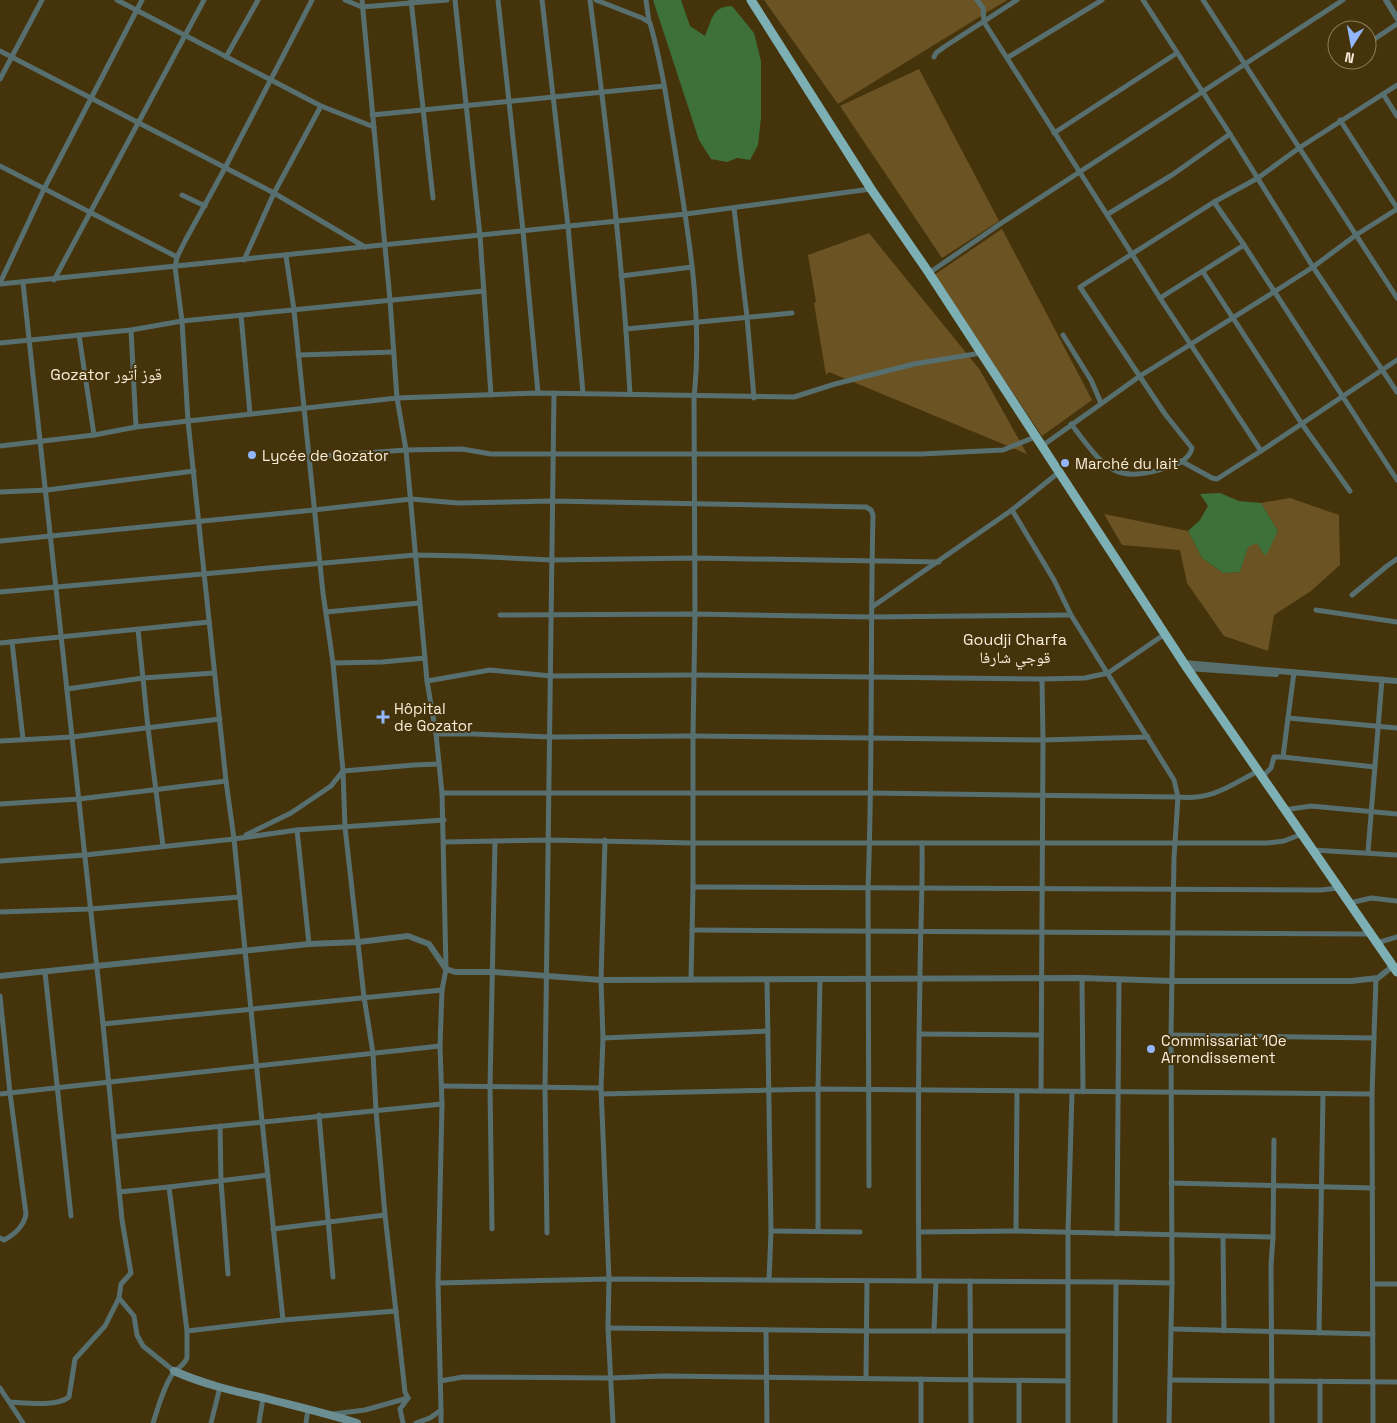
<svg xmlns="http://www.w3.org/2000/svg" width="1397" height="1423" viewBox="0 0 1397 1423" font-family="'Space Grotesk','Noto Naskh Arabic',sans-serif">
	<rect width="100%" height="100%" fill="#45330c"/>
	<g fill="#6c5323">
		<polygon points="764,0 1007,0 838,104"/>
		<polygon points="919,69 999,221 942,258 840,106"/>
		<polygon points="1002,229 1092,400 1042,436 934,275"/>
		<polygon points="869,233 980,370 1027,454 829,372 826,375 814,303 816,302 808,255"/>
		<polygon points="1290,498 1339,515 1340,565 1311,591 1274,615 1268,651 1224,636 1187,583 1180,550 1122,545 1104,514 1188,531 1202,558 1223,573 1240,572 1248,546 1257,543 1264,555 1278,531 1261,503"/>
	</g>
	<g fill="#3d7139">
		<path d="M 653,0 L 681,0 L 690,26 L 705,36 C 712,20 712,6 732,6 L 754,33 L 761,61 L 761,118 L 758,145 L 750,160 L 737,158 L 727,162 L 711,159 L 699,140 Z"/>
		<polygon points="1220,493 1239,501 1261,503 1278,531 1267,554 1264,555 1257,543 1248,547 1240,572 1223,573 1202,558 1188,531 1200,520 1208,506 1200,494"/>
	</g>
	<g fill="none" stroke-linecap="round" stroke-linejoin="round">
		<g stroke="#586f70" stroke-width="5">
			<polyline points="117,0 321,106 374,127"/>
			<polyline points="345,0 362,7 447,0"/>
			<polyline points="362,0 390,300 397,398 406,450 427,681 436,734 442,793 446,969 442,990 440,1046 442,1104 438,1283 441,1410 430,1418 416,1423"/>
			<polyline points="411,0 433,198"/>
			<polyline points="455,0 480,236 491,395"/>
			<polyline points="498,0 523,231 538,393"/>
			<polyline points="542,0 568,226 583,393"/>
			<path d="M 590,0 C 607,131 623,262 630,394"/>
			<path d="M 596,0 L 642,18 L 650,23 C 662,65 668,108 675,150 C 688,231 703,314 694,397 L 695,614 L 693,736 L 693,887 L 691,979"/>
			<polyline points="646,0 649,22"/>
			<polyline points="977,0 983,8 984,22 1160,298 1261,451 1217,479 1212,478 1181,461"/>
			<polyline points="1143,0 1230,134 1313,267 1397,392"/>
			<polyline points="1203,0 1397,298"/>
			<polyline points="1367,44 1397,24"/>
			<polyline points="0,51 274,193 365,247"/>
			<polyline points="226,57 258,0"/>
			<polyline points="934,57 936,53 944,47 1017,0"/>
			<polyline points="1007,58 1102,0"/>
			<polyline points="0,79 42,0"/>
			<polyline points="1383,94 1397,116"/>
			<polyline points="372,115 664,86"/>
			<polyline points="1340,120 1397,208"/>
			<polyline points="1054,133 1177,53"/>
			<polyline points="0,166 177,257"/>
			<polyline points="182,195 205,206"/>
			<polyline points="1214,202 1244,245 1397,480"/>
			<polyline points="734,208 747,317 754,398"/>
			<polyline points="1108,214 1172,175 1230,134"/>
			<polyline points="286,256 294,310 323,593 333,663 343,771 345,827 364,997 373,1053 376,1111 385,1215 402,1365 405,1392 408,1398"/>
			<polyline points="244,260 274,193 321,106"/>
			<polyline points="1203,272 1302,424 1350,491"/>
			<polyline points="929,273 1000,224 1343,0"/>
			<polyline points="621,276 692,267"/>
			<polyline points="54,280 204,0"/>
			<polyline points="0,283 44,189 142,0"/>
			<polyline points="0,284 686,214 871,189"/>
			<polyline points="1160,298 1244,245"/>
			<polyline points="241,315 250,414"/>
			<polyline points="626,329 792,313"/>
			<polyline points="131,330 136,427"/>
			<polyline points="79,335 94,435"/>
			<polyline points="1063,335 1091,380 1101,403"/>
			<polyline points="0,343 131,330 182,321 484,291"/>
			<polyline points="298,355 394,352"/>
			<path d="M 1071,424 C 1104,466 1112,486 1169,467 C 1178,465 1190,458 1192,448 L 1165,414 L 1080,287 L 1214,202 L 1258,178 L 1299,148 L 1397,85"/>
			<polyline points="0,446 94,435 136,427 188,421 397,398 538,393 794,397 835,384 914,364 981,353"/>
			<polyline points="1042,446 1140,376 1274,292 1313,267 1356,235 1397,209"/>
			<polyline points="1261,451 1397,360"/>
			<polyline points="308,457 406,450 462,449 491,454 921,454 1003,450 1035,437"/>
			<polyline points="0,492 47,490 194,471"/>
			<polyline points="1012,510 1054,580 1071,615 1174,780 1178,797 1174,858 1171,1035 1172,1283 1169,1423"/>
			<path d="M 0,541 L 314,510 L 411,499 L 458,503 L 551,501 L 866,507 L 871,510 L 873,515 C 870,639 873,763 868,888 L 869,1186"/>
			<polyline points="0,592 415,555 467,556 552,560 695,558 939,562"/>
			<polyline points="1352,595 1387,566 1397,559"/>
			<polyline points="872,607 1012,510 1058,473"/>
			<polyline points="1316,610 1397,622"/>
			<polyline points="326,612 419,603"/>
			<polyline points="500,615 695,614 871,617 1071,615"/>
			<polyline points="138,629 148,728 163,846"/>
			<polyline points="12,642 23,739"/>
			<polyline points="0,643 209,622"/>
			<polyline points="333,663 382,662 425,658"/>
			<polyline points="427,681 490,670 551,676 693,675 1042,679 1085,678 1108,673 1165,634"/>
			<polyline points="67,689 143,678 214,673"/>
			<polyline points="1288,718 1294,672"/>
			<polyline points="436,734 473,734 550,737 693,736 1043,740 1042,679"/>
			<polyline points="0,741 72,737 220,719"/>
			<polyline points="1283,757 1375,767"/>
			<polyline points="1262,777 1271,768 1274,757 1283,757 1288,718 1397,728"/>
			<path d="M 442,793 L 870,793 L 1178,797 C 1213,800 1229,786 1258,771"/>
			<polyline points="0,804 79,799 226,781"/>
			<polyline points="1284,810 1311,806 1397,814"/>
			<polyline points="297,830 309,944"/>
			<polyline points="246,835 291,813 331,786 343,771 414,765 439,764"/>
			<polyline points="605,840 601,980 603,1038 601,1088 609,1279 608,1328 613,1423"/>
			<polyline points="444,842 548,840 693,843 1267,843 1284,841 1302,834"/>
			<polyline points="1313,850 1397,855"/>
			<polyline points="1368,852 1382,679"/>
			<polyline points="0,861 85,855 234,839 297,830 444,820"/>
			<polyline points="693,887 1321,890 1339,888"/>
			<polyline points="1350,903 1371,898 1397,901"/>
			<polyline points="0,912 90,909 240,897"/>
			<polyline points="692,930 1370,934"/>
			<polyline points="1377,943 1397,937"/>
			<polyline points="45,972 71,1216"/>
			<polyline points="1082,978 1083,1092"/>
			<polyline points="767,980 771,1231 769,1280"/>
			<path d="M 0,996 L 10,1093 L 26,1214 C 24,1226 14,1235 4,1240 L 0,1238"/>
			<polyline points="103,1024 442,990"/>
			<polyline points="919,1034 1041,1035"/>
			<polyline points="1171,1035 1374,1038"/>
			<polyline points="603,1038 768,1031"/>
			<polyline points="442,1086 601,1088"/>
			<polyline points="1041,1091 1372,1094"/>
			<polyline points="0,1094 440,1046"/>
			<polyline points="602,1094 818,1089 1041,1091 1043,740 1148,737"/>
			<polyline points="319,1115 333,1277"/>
			<polyline points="220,1126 221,1181 228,1274"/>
			<polyline points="114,1137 442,1104"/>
			<polyline points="1171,1183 1373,1188"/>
			<polyline points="119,1192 169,1187 268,1175"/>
			<polyline points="273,1229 385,1215"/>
			<polyline points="492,1229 490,1087 495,841"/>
			<polyline points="771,1231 860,1232"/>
			<polyline points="818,1231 818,1089 820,979"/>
			<polyline points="1016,1231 1017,1091"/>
			<polyline points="919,1232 1016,1231 1273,1237"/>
			<polyline points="547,1233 545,1087 554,393"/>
			<polyline points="1117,1234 1119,980"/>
			<polyline points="1223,1236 1224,1331"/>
			<path d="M 919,1281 C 918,1181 918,1080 920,980 C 920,935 923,889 922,843"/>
			<polyline points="970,1281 971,1423"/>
			<polyline points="438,1283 609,1279 1116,1282"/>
			<polyline points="1373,1284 1397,1284"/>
			<polyline points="119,1298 134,1316 137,1335 143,1346 174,1371"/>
			<polyline points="283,1320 262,1121 234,839 226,781 188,421 182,321 175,267 177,257 185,241 225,168 312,0"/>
			<polyline points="608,1328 867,1331 1068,1331"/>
			<polyline points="1172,1329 1373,1334"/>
			<polyline points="766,1330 767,1423"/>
			<polyline points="187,1331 283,1320 396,1311"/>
			<polyline points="934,1331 936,1281"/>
			<polyline points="1319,1333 1323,1094"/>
			<polyline points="866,1378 867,1281"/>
			<polyline points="1171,1380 1397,1382"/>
			<polyline points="440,1381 463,1377 611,1378 664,1376 1068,1381"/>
			<polyline points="1019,1381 1019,1423"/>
			<polyline points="0,1388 23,1423"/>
			<path d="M 10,1402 C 26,1403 57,1407 69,1397 L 75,1359 L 105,1326 L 119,1298 L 121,1284 L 131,1273 L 122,1220 L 103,1024 L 23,283"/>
			<polyline points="441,1410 441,1423"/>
			<polyline points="333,1414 365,1410 408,1398"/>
			<path d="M 153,1423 C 158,1408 162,1392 170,1378 C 174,1370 184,1366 187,1358 L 187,1331 L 169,1187"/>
			<polyline points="211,1423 220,1387"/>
			<polyline points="259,1423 263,1398"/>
			<polyline points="306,1423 308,1409"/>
			<polyline points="403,1423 400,1409 408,1398"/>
			<polyline points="921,1423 921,1379"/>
			<polyline points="1068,1423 1068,1232 1072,1092"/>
			<polyline points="1115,1423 1116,1282 1172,1283"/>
			<polyline points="1272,1423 1271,1265 1273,1237 1274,1140"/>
			<polyline points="1320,1423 1320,1381"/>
			<polyline points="1373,1423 1372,1094 1376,978"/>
		</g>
		<g stroke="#586f70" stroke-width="6">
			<polyline points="1386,0 1397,18"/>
			<polyline points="1184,663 1397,681"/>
			<polyline points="1187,668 1276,674"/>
			<polyline points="0,976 309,944 359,942 408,936 429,944 446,969 455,972 494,972 601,980 1082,978 1172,981 1351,981 1378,978 1393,966"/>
		</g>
		<path stroke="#6a8e91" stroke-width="8" d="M 174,1371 C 203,1384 233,1391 264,1398 C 295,1406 326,1413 357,1423"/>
		<polyline stroke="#7db0b4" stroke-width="9" points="751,0 871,189 929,273 1187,668 1397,972"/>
	</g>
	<g fill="#92b7fd" stroke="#45330c" stroke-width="2">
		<circle cx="252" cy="455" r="5"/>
		<circle cx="1065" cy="463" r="5"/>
		<path d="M380.5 709.5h5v5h5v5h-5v5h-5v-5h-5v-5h5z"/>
		<circle cx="1151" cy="1049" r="5"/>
	</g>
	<g text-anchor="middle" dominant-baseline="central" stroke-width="4" stroke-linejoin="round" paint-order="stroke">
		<g font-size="15" fill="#f8edd9" stroke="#45330c" text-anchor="start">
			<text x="262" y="455">Lycée de Gozator</text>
			<text x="1075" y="463">Marché du lait</text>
			<text x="394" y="708">Hôpital<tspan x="394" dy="17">de Gozator</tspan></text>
			<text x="1161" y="1040">Commissariat 10e<tspan x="1161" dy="17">Arrondissement</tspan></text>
		</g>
		<g font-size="16" fill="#f8edd9" stroke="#45330c">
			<text x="106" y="374">Gozator قوز أتور</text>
			<text x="1015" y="639">Goudji Charfa<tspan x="1015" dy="18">قوجي شارفا</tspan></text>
		</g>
	</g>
	<g transform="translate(1352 45) rotate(191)"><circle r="24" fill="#45330c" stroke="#8d7d5e"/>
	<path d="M0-4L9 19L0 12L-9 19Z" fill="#92b7fd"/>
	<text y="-8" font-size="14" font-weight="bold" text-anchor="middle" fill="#f8edd9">N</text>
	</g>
</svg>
